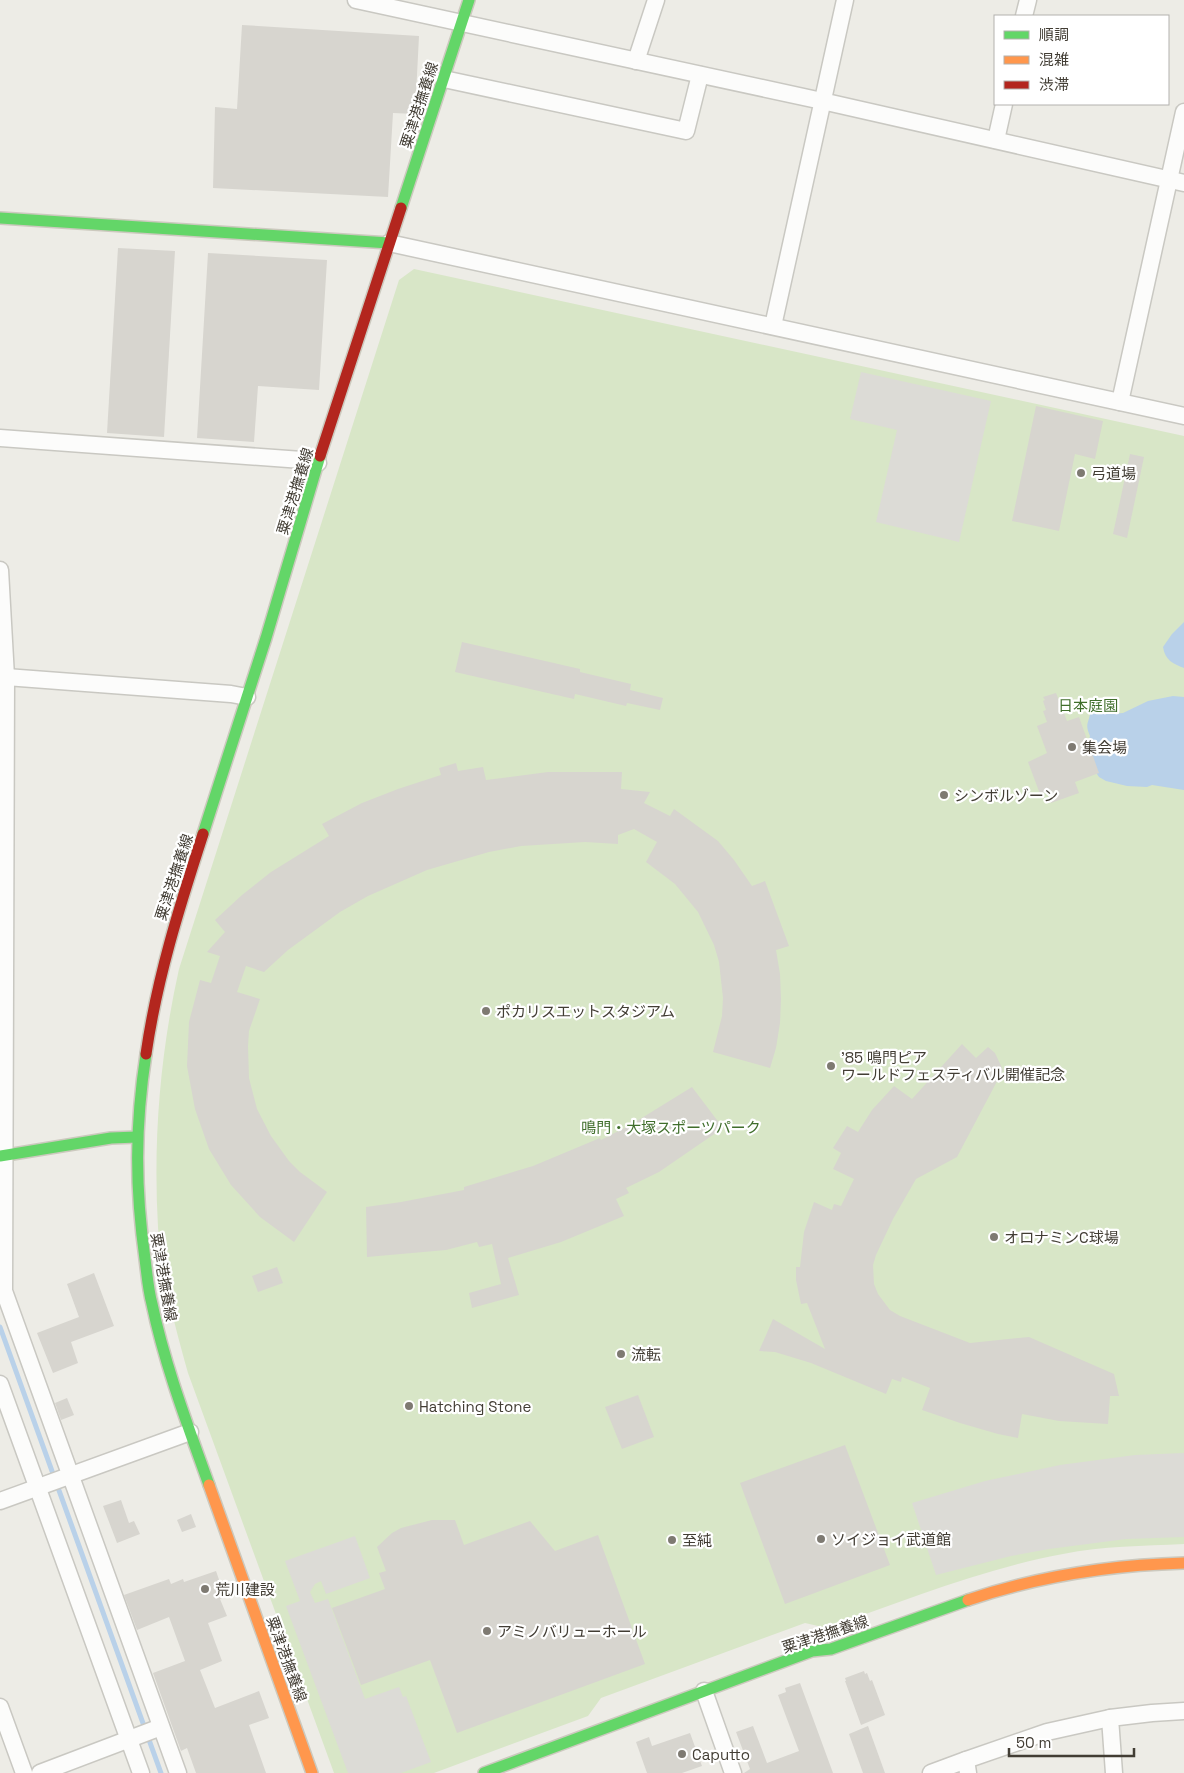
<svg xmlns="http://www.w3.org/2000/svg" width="1184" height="1773" viewBox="0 0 1184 1773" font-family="'Space Grotesk','Noto Sans JP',sans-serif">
	<rect width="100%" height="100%" fill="#edece6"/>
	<path fill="#d8e6c7" d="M 414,269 L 1184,436 L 1184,1544 C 1143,1546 1103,1546 1063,1554 C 982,1569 904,1601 827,1628 L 805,1623 L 601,1698 L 588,1716 L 434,1773 L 334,1773 L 188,1373 C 175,1326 161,1276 158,1227 C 153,1141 160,1054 179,969 L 399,280 Z"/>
	<g fill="#dcdbd6">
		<polygon points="861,372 991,401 959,542 876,522 897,430 850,419"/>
		<polygon points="1184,1453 1184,1537 1126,1539 1049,1549 1011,1556 936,1575 912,1503 985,1481 1060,1465 1135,1455"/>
		<polygon points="355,1536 370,1578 326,1594 321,1581 315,1584 310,1592 315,1603 328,1599 365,1699 399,1687 403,1697 406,1696 431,1762 401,1773 348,1773 286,1606 300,1601 285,1561"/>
	</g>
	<g fill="#b9d1e9">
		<path d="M 1184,622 L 1184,668 C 1173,664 1165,660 1163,647 L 1172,634 Z"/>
		<path d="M 1173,696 L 1184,697 L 1184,790 L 1152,785 L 1147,787 L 1127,786 L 1106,781 L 1099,777 L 1095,771 L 1088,744 L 1090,736 C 1085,724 1088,725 1090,714 L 1097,711 L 1111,714 L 1123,713 L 1148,701 Z"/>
	</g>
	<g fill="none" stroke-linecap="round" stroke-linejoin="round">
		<polyline stroke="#b9d1e9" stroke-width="5" points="0,1327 161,1773"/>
	</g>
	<g fill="#d7d5cf">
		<polygon points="242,25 419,36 415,114 393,113 388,197 213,188 215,107 237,109"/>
		<polygon points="118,248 175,251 164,437 107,433"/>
		<polygon points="208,253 327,260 319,390 258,386 254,442 197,438"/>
		<polygon points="1036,406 1103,421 1095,459 1075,454 1059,531 1012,521"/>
		<polygon points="1130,454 1144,457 1127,538 1113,534"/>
		<polygon points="462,642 580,669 580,672 631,684 630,690 663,698 660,710 627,703 626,706 575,694 574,699 455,672"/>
		<polygon points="1056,693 1067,721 1079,717 1099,773 1075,782 1079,793 1051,803 1047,792 1040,794 1028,762 1047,753 1037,726 1047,722 1043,711 1046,710 1043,701 1045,700 1043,697"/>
		<polygon points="456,763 458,771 483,767 486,780 548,772 622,772 621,789 650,792 644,803 670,816 674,809 718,841 734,860 752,886 765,881 789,946 776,950 780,974 781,999 780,1023 776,1048 770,1068 713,1052 722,1016 723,998 719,962 714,945 698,912 675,884 646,862 657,842 634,829 618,835 618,844 585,842 521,846 489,852 427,870 368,896 340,912 288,950 264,972 246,966 237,992 260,999 249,1031 248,1046 249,1078 257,1109 271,1136 289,1161 300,1172 327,1192 294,1242 260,1217 231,1185 209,1149 195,1109 187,1066 189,1022 200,980 211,983 220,956 207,952 225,932 215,920 242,895 271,872 329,836 322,824 362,803 398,789 441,775 439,768"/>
		<polygon points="962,1044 976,1058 988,1047 995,1053 1003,1070 957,1157 916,1179 893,1219 876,1255 873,1265 874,1284 878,1294 890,1310 900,1316 970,1343 1029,1337 1114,1374 1119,1396 1110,1396 1108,1424 1059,1421 1022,1414 1018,1438 998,1434 960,1423 922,1410 930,1388 902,1377 901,1382 892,1379 886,1394 811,1363 775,1352 759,1351 773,1319 825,1349 807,1303 801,1304 796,1280 796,1267 800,1267 804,1232 814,1202 832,1210 834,1204 841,1206 854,1179 833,1169 841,1153 833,1148 847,1126 858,1132 872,1110 894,1086 912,1099"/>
		<polygon points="692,1087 723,1128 659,1172 626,1188 629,1193 616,1199 624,1216 561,1242 508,1258 519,1295 472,1308 469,1293 501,1284 492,1244 479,1247 477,1242 446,1250 367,1257 366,1207 401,1202 464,1190 464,1187 533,1166 600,1138 601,1140 632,1124"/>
		<polygon points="277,1267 283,1283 258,1292 252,1276"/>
		<polygon points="94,1273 114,1326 71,1342 78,1363 53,1373 37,1333 79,1317 67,1284"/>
		<polygon points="638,1395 654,1437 622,1449 605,1407"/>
		<polygon points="67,1398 74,1415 61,1420 55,1403"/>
		<polygon points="845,1445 890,1565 785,1604 740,1483"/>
		<polygon points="121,1500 129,1523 134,1521 140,1534 117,1543 103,1506"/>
		<polygon points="191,1514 196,1527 182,1532 177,1520"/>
		<polygon points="432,1520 455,1520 464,1545 530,1521 555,1551 598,1535 645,1664 457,1733 430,1660 361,1685 332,1608 385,1589 379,1573 386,1571 377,1547 392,1533 401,1528"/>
		<polygon points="216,1571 225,1597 220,1599 227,1616 208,1623 222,1661 200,1670 215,1708 259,1691 269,1718 249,1725 266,1773 196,1773 187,1748 181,1751 153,1673 185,1661 169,1617 137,1630 124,1595 169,1579 171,1584 183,1579 184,1582"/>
		<polygon points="864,1671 865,1674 867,1673 870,1681 872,1680 885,1715 861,1725 845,1681 846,1681 845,1678"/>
		<polygon points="800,1683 833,1773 744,1773 750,1769 736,1732 753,1726 767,1763 799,1751 778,1695 786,1692 785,1688"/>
		<polygon points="868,1726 885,1773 863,1773 849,1734"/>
		<polygon points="690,1733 702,1766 682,1773 647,1773 636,1742 649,1737 652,1746"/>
	</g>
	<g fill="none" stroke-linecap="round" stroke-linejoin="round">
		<g stroke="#c9c8c2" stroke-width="19">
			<g id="street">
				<polyline points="356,0 822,101 1184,183"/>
				<polyline points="1024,16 1028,0"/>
				<polyline points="636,61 656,0"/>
				<polyline points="444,79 686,131 700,75"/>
				<polyline points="996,140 1004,104"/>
				<polyline points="389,243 1184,416"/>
				<polyline points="773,326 845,0"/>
				<polyline points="1120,402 1184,112"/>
				<polyline points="0,438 302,460 318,463"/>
				<polyline points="0,570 6,677 4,1291 178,1773"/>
				<polyline points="6,677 231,694 247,697"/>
				<polyline points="0,1384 141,1773"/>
				<polyline points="0,1501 190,1432"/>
				<polyline points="704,1691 733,1773"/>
				<polyline points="0,1707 24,1773"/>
				<polyline points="40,1773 161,1727"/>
				<polyline points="931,1773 966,1760"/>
				<polyline points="968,1773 966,1760 1047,1732 1110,1718"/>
				<polyline points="1114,1773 1110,1718 1152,1713 1184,1711"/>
			</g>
		</g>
		<g stroke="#ccc9be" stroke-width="14">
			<g id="fast">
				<polyline points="401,208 469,0"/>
				<polyline points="0,218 389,243"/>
				<polyline points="203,834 266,638 320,456"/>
				<path d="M 146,1054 C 135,1125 135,1188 145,1259 C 147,1274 148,1289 152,1304 C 165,1366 188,1426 209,1485"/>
				<polyline points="0,1156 111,1138 137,1137"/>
				<polyline points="484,1773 812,1651 831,1649 968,1600"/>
			</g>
		</g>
		<g stroke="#ccc9be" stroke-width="14">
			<g id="slow">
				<polyline points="209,1485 312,1773"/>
				<path d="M 968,1600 C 1039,1576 1110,1565 1184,1563"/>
			</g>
		</g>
		<g stroke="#ccc9be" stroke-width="14">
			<g id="jam">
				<polyline points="320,456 401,208"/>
				<path d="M 146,1054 C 157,978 179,908 203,834"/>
			</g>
		</g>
		<use href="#street" stroke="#fcfcfb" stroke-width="16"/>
		<use href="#fast" stroke="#63d668" stroke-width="11"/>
		<use href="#slow" stroke="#ff974d" stroke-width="11"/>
		<use href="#jam" stroke="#b3261e" stroke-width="11"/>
	</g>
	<g fill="#7e7a72" stroke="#fff" stroke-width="2">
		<circle cx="1081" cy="473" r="5"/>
		<circle cx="1072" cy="747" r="5"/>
		<circle cx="944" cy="795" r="5"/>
		<circle cx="486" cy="1011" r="5"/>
		<circle cx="831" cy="1066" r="5"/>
		<circle cx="994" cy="1237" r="5"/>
		<circle cx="621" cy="1354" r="5"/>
		<circle cx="409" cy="1406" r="5"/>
		<circle cx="821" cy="1539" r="5"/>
		<circle cx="672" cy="1540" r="5"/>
		<circle cx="205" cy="1589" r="5"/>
		<circle cx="487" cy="1631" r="5"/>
		<circle cx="682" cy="1754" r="5"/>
	</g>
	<g text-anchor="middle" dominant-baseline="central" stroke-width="4.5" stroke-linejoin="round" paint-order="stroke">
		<g font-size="15" fill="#423d34" stroke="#fff">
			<text transform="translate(419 105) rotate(-72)">粟津港撫養線</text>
			<text transform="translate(295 491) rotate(-73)">粟津港撫養線</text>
			<text transform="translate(174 877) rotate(-72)">粟津港撫養線</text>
			<text transform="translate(164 1277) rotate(80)">粟津港撫養線</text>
			<text transform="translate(825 1634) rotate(-18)">粟津港撫養線</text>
			<text transform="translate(287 1659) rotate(70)">粟津港撫養線</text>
		</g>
		<g font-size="15" fill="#423d34" stroke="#fff" text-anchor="start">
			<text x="1091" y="473">弓道場</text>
			<text x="1082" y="747">集会場</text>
			<text x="954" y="795">シンボルゾーン</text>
			<text x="496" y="1011">ポカリスエットスタジアム</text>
			<text x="841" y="1057">'85 鳴門ピア<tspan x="841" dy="17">ワールドフェスティバル開催記念</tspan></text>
			<text x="1004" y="1237">オロナミンC球場</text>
			<text x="631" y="1354">流転</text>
			<text x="419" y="1406">Hatching Stone</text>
			<text x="831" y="1539">ソイジョイ武道館</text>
			<text x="682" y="1540">至純</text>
			<text x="215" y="1589">荒川建設</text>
			<text x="497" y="1631">アミノバリューホール</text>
			<text x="692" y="1754">Caputto</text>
		</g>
		<g font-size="15" fill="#406e2c" stroke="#fff">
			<text x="1088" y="705">日本庭園</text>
			<text x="671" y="1127">鳴門・大塚スポーツパーク</text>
		</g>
	</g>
	<rect x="994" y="15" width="175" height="90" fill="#ffffff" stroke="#b3b1ae"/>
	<rect x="1004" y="31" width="25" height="8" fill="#63d668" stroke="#b3b1ae"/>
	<text x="1039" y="40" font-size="15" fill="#423d34">順調</text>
	<rect x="1004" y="56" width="25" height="8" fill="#ff974d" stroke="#b3b1ae"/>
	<text x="1039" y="65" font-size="15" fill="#423d34">混雑</text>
	<rect x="1004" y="81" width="25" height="8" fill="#b3261e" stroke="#b3b1ae"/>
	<text x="1039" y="90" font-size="15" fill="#423d34">渋滞</text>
	<path d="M1009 1748v8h125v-8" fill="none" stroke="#423d34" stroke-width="2.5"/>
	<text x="1016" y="1748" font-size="15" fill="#423d34" stroke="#ffffff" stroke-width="4" paint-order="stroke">50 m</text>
</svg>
